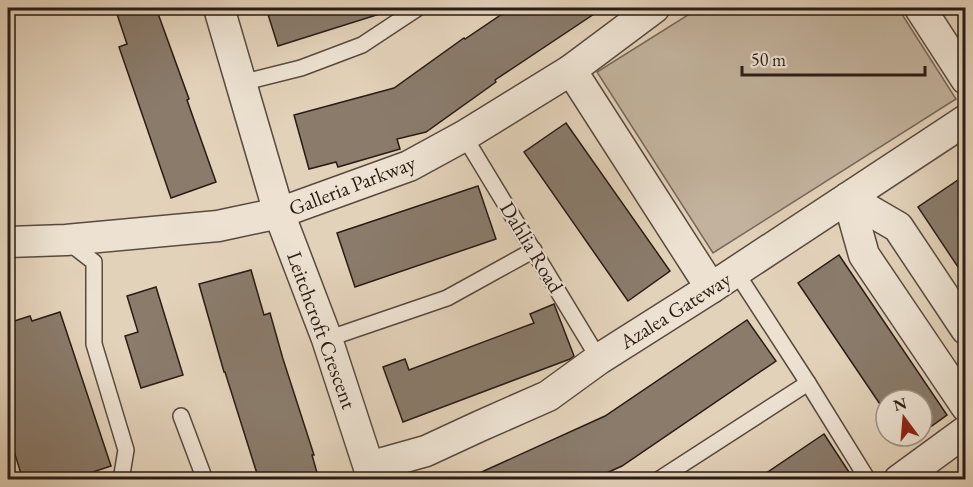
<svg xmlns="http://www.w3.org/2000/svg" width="973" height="487" viewBox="0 0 973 487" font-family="'EB Garamond',serif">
	<rect width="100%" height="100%" fill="#e3d2ba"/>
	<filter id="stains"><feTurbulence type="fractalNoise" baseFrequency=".00333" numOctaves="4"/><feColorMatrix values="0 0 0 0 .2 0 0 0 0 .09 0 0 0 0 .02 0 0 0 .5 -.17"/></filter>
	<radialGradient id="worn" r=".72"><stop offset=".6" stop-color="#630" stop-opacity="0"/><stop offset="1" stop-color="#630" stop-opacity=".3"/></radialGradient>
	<polygon fill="#c3b39e" stroke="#76685a" stroke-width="1.5" points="699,8 898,8 956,99 713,253 597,72"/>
	<g fill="#8a7b6b" stroke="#291c15" stroke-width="1.5">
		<polygon points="115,8 156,8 189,99 187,100 216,182 171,198 119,47 127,44"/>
		<polygon points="266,8 385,8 386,12 278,46"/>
		<polygon points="511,8 603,8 495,80 496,82 426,132 397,139 400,149 338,167 336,162 309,169 294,115 394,88 464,38 465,39"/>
		<polygon points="566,123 670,271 628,301 524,152"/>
		<polygon points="958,180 966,191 966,279 918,207"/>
		<polygon points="478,186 496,239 355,287 337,233"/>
		<polygon points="839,255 947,415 922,433 922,400 886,400 886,413 798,283"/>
		<polygon points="251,270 264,315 270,313 283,359 314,455 312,455 319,480 259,480 225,372 224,372 199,284"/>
		<polygon points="156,287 183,375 141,388 125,336 138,332 127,296"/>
		<polygon points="554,304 574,356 570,359 403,422 383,367 405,359 409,370 534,323 530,314"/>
		<polygon points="60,312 111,466 69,480 23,480 8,432 8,323 30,316 32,321"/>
		<polygon points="747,320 776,361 622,466 591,480 464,480 605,416"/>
		<polygon points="824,434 849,472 838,480 756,480"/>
	</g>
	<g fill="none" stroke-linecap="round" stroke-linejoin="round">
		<g stroke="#584a3e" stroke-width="18">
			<g id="lane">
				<polyline points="241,83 301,68 362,45 418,8"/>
				<polyline points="464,136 599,359"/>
				<polyline points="68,242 94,262 94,344 126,450 121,480"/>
				<polyline points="736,272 808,383 868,480"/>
				<polyline points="327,339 447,298 534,250"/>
				<polyline points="181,416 205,480"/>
				<polyline points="658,480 808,383"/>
			</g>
		</g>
		<g stroke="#584a3e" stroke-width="33">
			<g id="street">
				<polyline points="219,8 279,213 327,339 373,480"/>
				<polyline points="920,8 966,79"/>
				<polyline points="571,70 711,288"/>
				<polyline points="848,198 864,255 966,406"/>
				<polyline points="848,198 898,227 966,329"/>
				<polyline points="8,242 66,240 218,226 279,213 409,166 464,136 571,70 654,8"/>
				<polyline points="369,467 426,451 480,426 548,396 599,359 711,288 966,120"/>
				<polyline points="899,480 966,431"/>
			</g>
		</g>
		<use href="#lane" stroke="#ede2d2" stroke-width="15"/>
		<use href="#street" stroke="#ede2d2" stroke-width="30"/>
	</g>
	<g text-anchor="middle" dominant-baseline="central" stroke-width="4.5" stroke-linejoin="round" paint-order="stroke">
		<g font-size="21" fill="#291c15" stroke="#ede2d2">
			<text transform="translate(352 185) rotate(-21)">Galleria Parkway</text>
			<text transform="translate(532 247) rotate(59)">Dahlia Road</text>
			<text transform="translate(675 310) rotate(-32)">Azalea Gateway</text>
			<text transform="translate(322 330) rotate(70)">Leitchcroft Crescent</text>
		</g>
	</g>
	<rect width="973" height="487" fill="none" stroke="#e3d2ba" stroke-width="30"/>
	<rect x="9" y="9" width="955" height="469" fill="none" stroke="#291c15" stroke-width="3"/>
	<rect x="15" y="15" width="943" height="457" fill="none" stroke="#291c15" stroke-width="1.5"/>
	<g transform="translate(904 418) rotate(344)"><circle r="28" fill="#ede2d2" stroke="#9f9386" stroke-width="1.5"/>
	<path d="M0-4.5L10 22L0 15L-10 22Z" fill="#8f2418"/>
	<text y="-9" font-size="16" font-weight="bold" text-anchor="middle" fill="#291c15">N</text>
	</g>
	<path d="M742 66v9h183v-9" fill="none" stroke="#291c15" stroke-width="3"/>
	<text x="751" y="66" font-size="18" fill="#291c15" stroke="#ede2d2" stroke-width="4.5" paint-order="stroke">50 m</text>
	<rect width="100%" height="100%" filter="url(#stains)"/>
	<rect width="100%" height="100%" fill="url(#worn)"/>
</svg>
